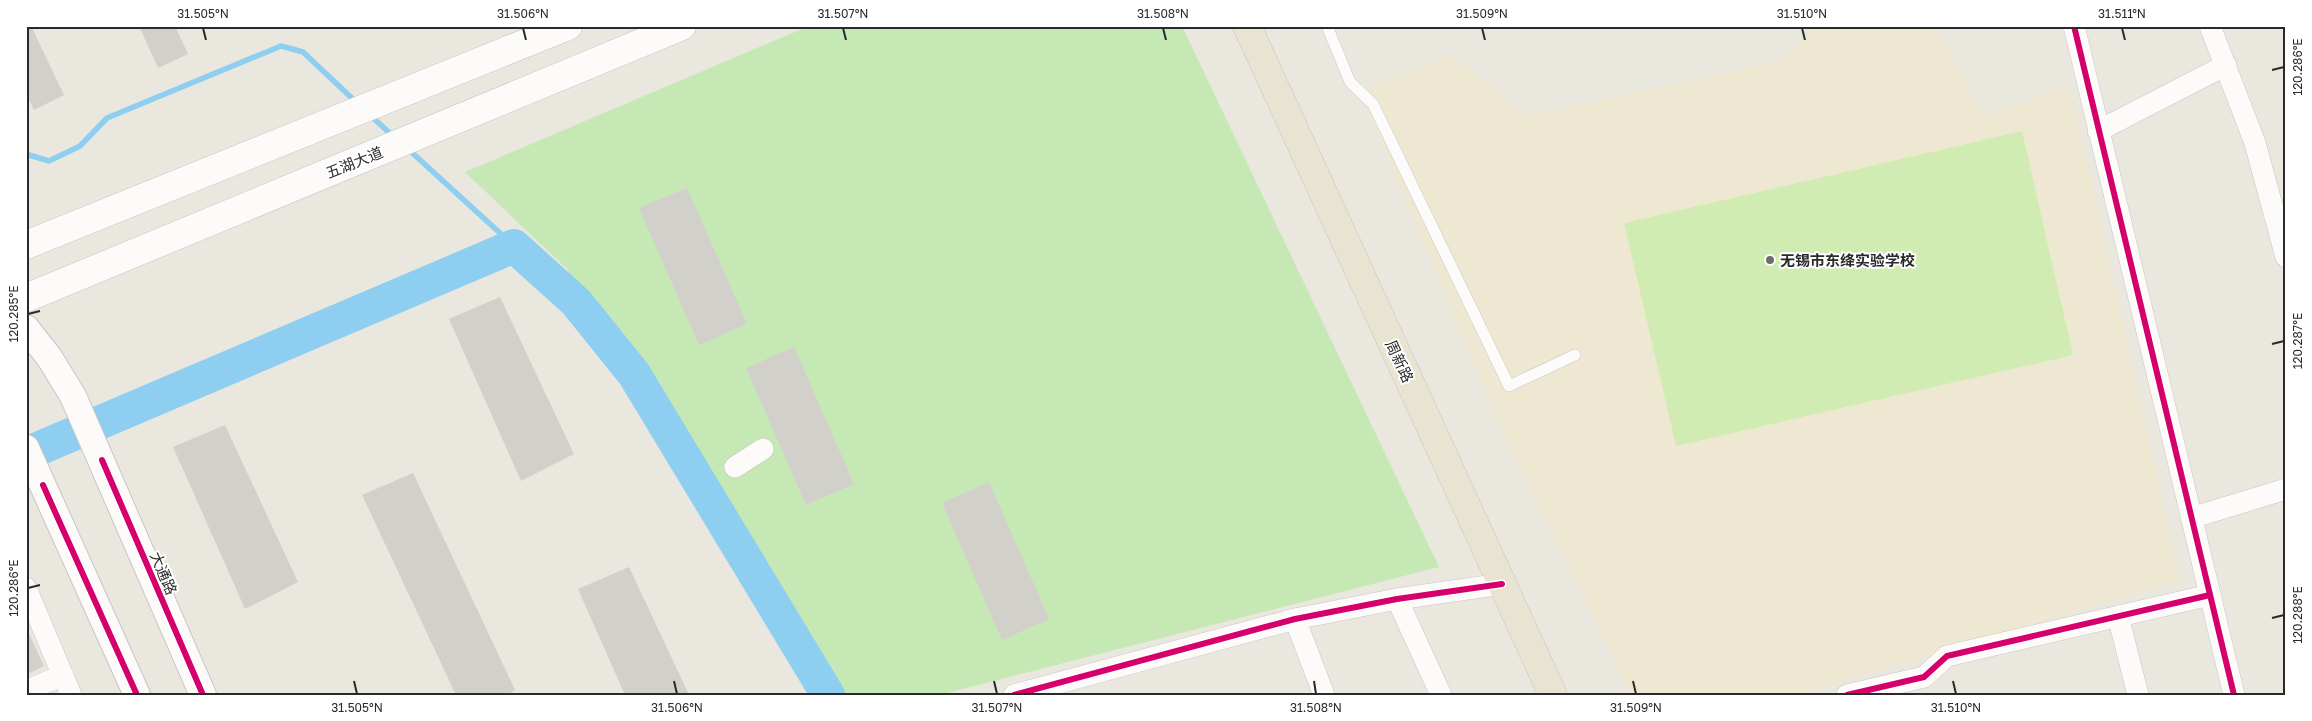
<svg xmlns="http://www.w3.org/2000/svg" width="2312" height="721" viewBox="0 0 2312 721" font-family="'Golos Text','Noto Sans SC',sans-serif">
	<rect width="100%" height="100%" fill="#eae7df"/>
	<polygon fill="#eee8d3" points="1820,26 1935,26 1984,116 2070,85 2180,580 1798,695 1631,695 1490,404 1360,91 1453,55 1526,116 1776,62"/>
	<polygon fill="#c5e8b5" points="809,26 1182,26 1439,567 939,695 828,695 567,269 465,172"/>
	<polygon fill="#d1ecb2" points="2022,131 2073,355 1676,446 1624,223"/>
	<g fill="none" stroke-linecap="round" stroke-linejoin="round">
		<g stroke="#8dcef1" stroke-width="5.5">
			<polyline points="370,115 394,137"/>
			<polyline points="407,148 514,246"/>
			<polyline points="26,154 49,161 80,146 107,118 281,46 303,52 357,103"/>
		</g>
		<polyline stroke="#8dcef1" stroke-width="34" points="26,454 514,246 576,302 634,374 828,695"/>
	</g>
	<g fill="#d2d0cb">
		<polygon points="26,26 31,26 64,95 34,110 26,94"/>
		<polygon points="139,26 175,26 188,54 158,68"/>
		<polygon points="687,188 747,324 699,345 639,208"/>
		<polygon points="500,297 574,454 521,481 449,319"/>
		<polygon points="794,347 854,484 806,505 746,368"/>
		<polygon points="225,425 298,582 245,609 173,447"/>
		<polygon points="413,473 515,690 507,695 456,695 362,495"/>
		<polygon points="989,482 1049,619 1002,640 942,503"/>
		<polygon points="629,567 689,695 625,695 578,589"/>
		<polygon points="26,627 44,666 26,675"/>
	</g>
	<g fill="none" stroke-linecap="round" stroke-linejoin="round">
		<g stroke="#c7c6c5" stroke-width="12">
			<polyline id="service" points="1327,26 1350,82 1373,104 1509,386 1575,355"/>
		</g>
		<g stroke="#c7c6c5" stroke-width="22">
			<g id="minor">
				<polyline points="2074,26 2234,695"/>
				<polyline points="2210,26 2255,143 2286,257"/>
				<polyline points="2098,131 2226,65"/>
				<polyline points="735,467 763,449"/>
				<polyline points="2191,518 2286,489"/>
				<polyline points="26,588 71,695"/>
				<polyline points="1397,599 1441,695"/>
				<polyline points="2118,616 2138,695"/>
				<polyline points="1295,619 1324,695"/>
				<polyline points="26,691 63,675"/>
				<polyline points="1014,695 1295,619 1397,599 1502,584"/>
				<polyline points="1847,695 1924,677 1947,656 2210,595"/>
			</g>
		</g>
		<g stroke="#c7c6c5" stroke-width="28">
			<g id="tertiary">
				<polyline points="26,328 49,357 73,396 203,695"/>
				<polyline points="26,448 137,695"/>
			</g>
		</g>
		<g stroke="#c7c6c5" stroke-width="29">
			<g id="secondary">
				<polyline points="26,245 568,26"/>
				<polyline points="26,298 682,26"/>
			</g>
		</g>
		<g stroke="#c5c4c1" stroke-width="29">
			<polyline id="primary" points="1247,26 1553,695"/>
		</g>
		<use href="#service" stroke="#fcfbfa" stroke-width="11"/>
		<use href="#minor" stroke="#fcfbfa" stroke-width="21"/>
		<use href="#tertiary" stroke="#fcfbfa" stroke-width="26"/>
		<use href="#secondary" stroke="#fcfbfa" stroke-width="28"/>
		<use href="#primary" stroke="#e8e4d1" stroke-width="28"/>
		<g stroke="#fff" stroke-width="9">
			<g id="cycleway">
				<polyline points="2074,26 2234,695"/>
				<polyline points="102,460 203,695"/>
				<polyline points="43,485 137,695"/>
				<polyline points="1014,695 1295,619 1397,599 1502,584"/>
				<polyline points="1847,695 1924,677 1947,656 2210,595"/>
			</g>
		</g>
		<use href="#cycleway" stroke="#d6006c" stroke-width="6"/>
	</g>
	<path fill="none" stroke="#2a2a2a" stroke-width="2" d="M 203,28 L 206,40M 523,28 L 526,40M 843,28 L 846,40M 1163,28 L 1166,40M 1482,28 L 1485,40M 1802,28 L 1805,40M 2122,28 L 2125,40M 2272,70 L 2284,67M 28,314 L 40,311M 2272,344 L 2284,341M 28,588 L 40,585M 2272,618 L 2284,615M 354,681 L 357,694M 674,681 L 677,694M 994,681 L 997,694M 1314,681 L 1316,694M 1633,681 L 1636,694M 1953,681 L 1956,694"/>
	<circle fill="#6d6c69" stroke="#fff" stroke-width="2" cx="1770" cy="260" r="5"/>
	<g text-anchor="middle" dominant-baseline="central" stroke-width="4" stroke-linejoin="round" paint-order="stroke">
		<g font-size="15" fill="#2a2a2a" stroke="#fff">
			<text transform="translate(354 162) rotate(-22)">五湖大道</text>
			<text transform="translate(1400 361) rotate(65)">周新路</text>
			<text transform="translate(164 573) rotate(67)">大通路</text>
		</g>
		<g font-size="15" font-weight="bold" fill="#2a2a2a" stroke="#fff" text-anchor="start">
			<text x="1780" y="260">无锡市东绛实验学校</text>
		</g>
	</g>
	<rect width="2312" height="721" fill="none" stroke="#ffffff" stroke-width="55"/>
	<rect x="28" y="28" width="2256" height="666" fill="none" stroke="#2a2a2a" stroke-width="2"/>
	<g font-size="12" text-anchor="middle" fill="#2a2a2a">
		<text x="203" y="18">31.505°N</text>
		<text x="523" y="18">31.506°N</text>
		<text x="843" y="18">31.507°N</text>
		<text x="1163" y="18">31.508°N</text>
		<text x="1482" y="18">31.509°N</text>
		<text x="1802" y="18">31.510°N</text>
		<text x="2122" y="18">31.511°N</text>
		<text transform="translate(2298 67) rotate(-90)" y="4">120.286°E</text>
		<text transform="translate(14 314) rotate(-90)" y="4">120.285°E</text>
		<text transform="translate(2298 341) rotate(-90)" y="4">120.287°E</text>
		<text transform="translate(14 588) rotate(-90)" y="4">120.286°E</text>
		<text transform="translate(2298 615) rotate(-90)" y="4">120.288°E</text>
		<text x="357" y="712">31.505°N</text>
		<text x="677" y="712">31.506°N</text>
		<text x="997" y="712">31.507°N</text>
		<text x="1316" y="712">31.508°N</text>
		<text x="1636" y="712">31.509°N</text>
		<text x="1956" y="712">31.510°N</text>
	</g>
</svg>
